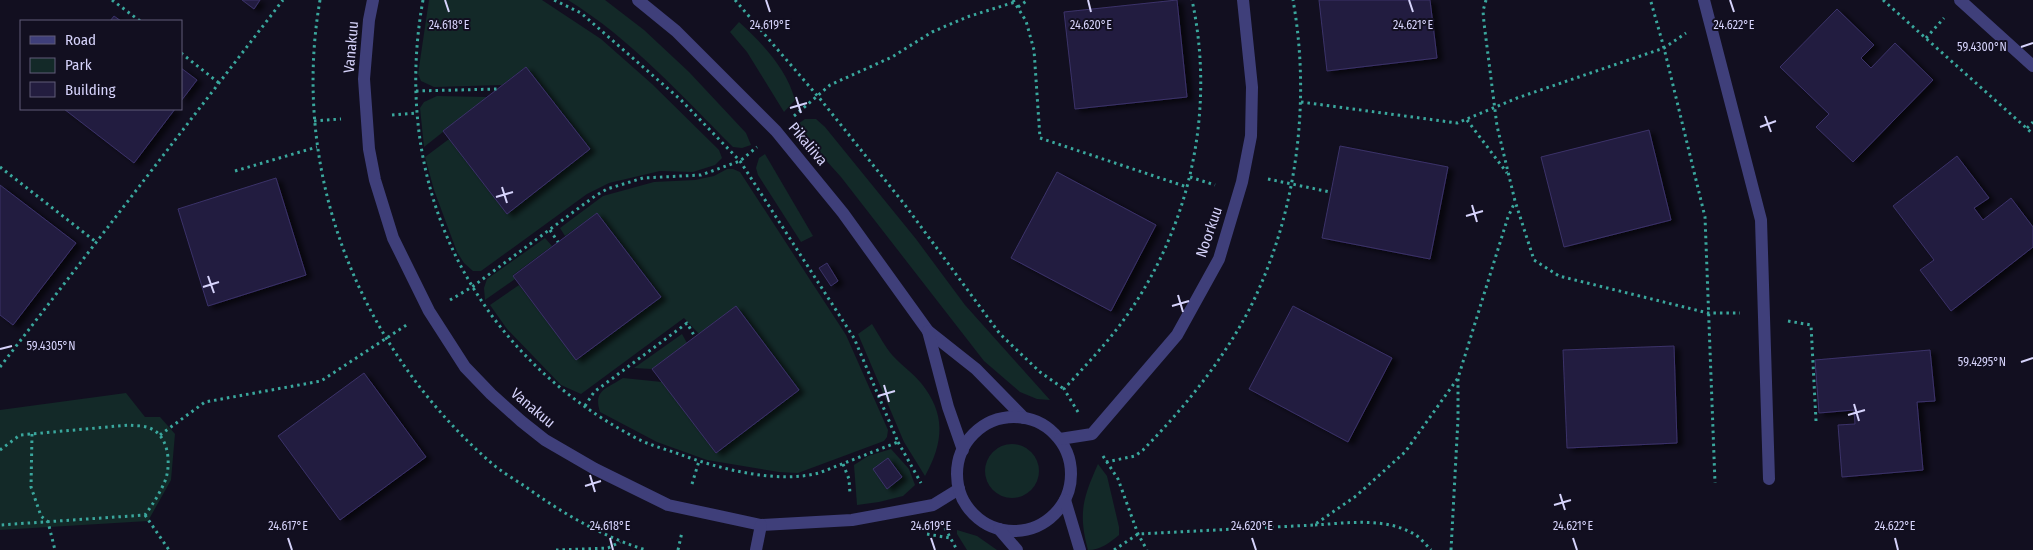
<svg xmlns="http://www.w3.org/2000/svg" width="2033" height="550" viewBox="0 0 2033 550" font-family="'Fira Sans Condensed',sans-serif">
	<defs>
		<filter id="shadow"><feDropShadow dx="5.5" dy="3" stdDeviation="2.5" flood-color="#0009"/></filter>
	</defs>
	<rect width="100%" height="100%" fill="#120f20"/>
	<g fill="#132928">
		<polygon points="429,0 542,0 601,39 652,84 719,150 722,158 715,165 693,172 660,171 609,183 587,194 481,271 473,271 464,263 457,252 434,190 425,157 449,139 507,214 590,149 526,67 502,85 434,87 421,81 418,74"/>
		<path d="M 568,0 L 605,0 L 644,30 L 689,72 L 746,133 L 751,145 L 742,148 L 733,147 C 681,95 631,39 568,0 Z"/>
		<path d="M 739,22 C 762,43 787,69 795,100 L 784,112 L 747,52 L 730,32 Z"/>
		<polygon points="437,96 487,97 424,147 420,108 424,102"/>
		<polygon points="805,119 816,119 825,127 916,239 965,305 1050,400 1037,399 1020,392 984,361 841,177 795,126"/>
		<polygon points="765,154 813,236 801,242 758,175 756,168 759,158"/>
		<path d="M 727,169 L 733,169 L 740,172 L 846,335 L 888,430 L 887,437 L 884,441 L 798,473 L 779,472 L 707,460 L 657,442 L 600,412 C 593,390 606,389 623,378 L 662,382 L 716,453 L 799,390 L 736,306 L 699,334 L 684,318 L 581,394 L 561,385 L 507,329 L 490,305 L 519,285 L 577,360 L 661,297 L 597,213 L 565,236 L 560,228 L 603,196 L 654,182 L 695,180 L 714,176 Z"/>
		<polygon points="545,238 552,246 513,275 515,279 485,300 484,288 487,279"/>
		<path d="M 872,324 C 879,335 885,347 893,356 C 902,366 913,373 921,383 C 946,414 944,442 925,476 L 904,442 L 858,334 Z"/>
		<polygon points="682,334 687,343 652,369 634,368"/>
		<polygon points="126,393 145,417 160,417 175,434 171,480 148,521 0,530 0,410"/>
		<circle cx="1012" cy="471" r="27"/>
		<polygon points="891,449 909,469 915,485 903,496 879,502 857,505 854,465 868,456"/>
		<path d="M 1098,464 L 1107,476 L 1119,527 L 1119,535 C 1109,543 1101,550 1088,550 C 1078,513 1083,498 1098,464 Z"/>
		<polygon points="957,530 977,536 997,550 967,550 957,534"/>
	</g>
	<g fill="#231d3f" stroke="#3b3269" filter="url(#shadow)">
		<polygon points="242,0 260,0 254,9"/>
		<polygon points="1177,0 1187,97 1075,109 1064,12"/>
		<polygon points="1319,0 1430,0 1437,58 1327,71"/>
		<polygon points="1837,9 1874,45 1861,58 1871,68 1895,43 1933,80 1853,162 1816,127 1829,114 1780,67"/>
		<polygon points="114,16 121,21 110,21"/>
		<polygon points="526,67 590,149 507,214 443,131"/>
		<polygon points="181,68 197,80 181,101"/>
		<polygon points="64,109 175,109 134,163"/>
		<polygon points="1649,130 1671,220 1564,247 1541,157"/>
		<polygon points="1340,146 1448,167 1430,259 1322,238"/>
		<polygon points="1957,156 1989,198 1974,208 1983,220 2011,198 2033,227 2033,247 1951,311 1920,270 1934,260 1893,206"/>
		<polygon points="1057,172 1156,225 1111,311 1011,258"/>
		<polygon points="276,178 306,275 208,306 178,209"/>
		<polygon points="0,185 76,243 13,325 0,315"/>
		<polygon points="597,213 661,297 576,360 513,276"/>
		<polygon points="827,263 838,281 831,286 819,268"/>
		<polygon points="736,306 799,390 716,453 652,369"/>
		<polygon points="1293,306 1392,358 1348,442 1249,389"/>
		<polygon points="1674,346 1677,443 1567,448 1563,350"/>
		<polygon points="1930,350 1935,401 1917,402 1923,470 1842,477 1838,425 1855,424 1854,410 1819,413 1815,360"/>
		<polygon points="364,373 426,457 340,520 278,436"/>
		<polygon points="888,458 902,477 887,489 873,469"/>
	</g>
	<g fill="none" stroke-linecap="round" stroke-linejoin="round">
		<g stroke="#3aa79d" stroke-width="3" stroke-dasharray="2.5 4" stroke-linecap="butt">
			<polyline points="112,0 140,21"/>
			<path d="M 320,0 C 290,173 359,346 489,461 C 500,471 514,479 526,487 C 562,513 603,537 646,550"/>
			<path d="M 423,0 C 390,183 471,351 636,438 C 649,445 665,449 679,454 C 720,469 776,484 819,473 L 898,442 L 854,338 L 740,161 L 681,100 L 581,13 L 554,0"/>
			<polyline points="735,0 821,100 905,205 1000,334 1040,372 1064,389"/>
			<polyline points="1013,0 1026,21 1034,50 1040,138 1187,187"/>
			<polyline points="1486,0 1483,11 1484,23 1497,126 1515,201 1534,260 1559,276 1708,313 1740,313"/>
			<polyline points="1883,0 2033,134"/>
			<polyline points="1651,2 1664,48 1705,217 1715,483"/>
			<polyline points="1018,7 1028,0"/>
			<polyline points="1926,38 1944,18"/>
			<polyline points="181,53 219,83"/>
			<polyline points="416,91 497,89"/>
			<polyline points="1301,102 1457,123 1517,98 1664,48 1686,33"/>
			<polyline points="392,115 416,113"/>
			<polyline points="794,116 830,85 892,57 932,32 967,17 1015,2"/>
			<polyline points="1467,120 1507,173"/>
			<polyline points="314,121 341,119"/>
			<polyline points="2027,128 2033,122"/>
			<polyline points="0,167 96,242"/>
			<polyline points="235,171 317,147"/>
			<polyline points="1190,177 1215,185"/>
			<polyline points="1268,179 1330,192"/>
			<polyline points="550,230 558,242"/>
			<polyline points="450,300 472,287 595,196 607,189 643,178 701,175 740,161 757,147"/>
			<polyline points="1788,321 1811,325 1816,421"/>
			<polyline points="0,367 283,0"/>
			<polyline points="585,406 594,392 687,323 695,337"/>
			<path d="M 1078,412 L 1064,389 C 1087,364 1111,339 1130,311 C 1192,220 1215,107 1192,0"/>
			<polyline points="32,434 31,487 41,516 48,522 55,550"/>
			<polyline points="160,435 205,402 321,381 408,324"/>
			<polyline points="898,442 921,483"/>
			<path d="M 0,450 L 20,435 L 129,425 C 137,426 147,425 155,431 C 169,440 171,466 165,481 C 160,493 153,504 145,515 L 0,525"/>
			<polyline points="1103,456 1118,479 1138,534 1147,550"/>
			<path d="M 1106,462 L 1135,456 L 1143,450 C 1185,407 1225,358 1252,304 C 1297,211 1311,101 1293,0"/>
			<polyline points="843,464 849,479 850,494"/>
			<polyline points="692,484 699,461"/>
			<polyline points="145,515 169,550"/>
			<path d="M 1315,525 C 1347,523 1385,517 1414,534 C 1420,537 1426,545 1431,550"/>
			<polyline points="945,528 957,550"/>
			<polyline points="927,534 950,538"/>
			<polyline points="556,550 608,548 620,542"/>
			<polyline points="678,550 682,532"/>
			<polyline points="1114,550 1138,534 1314,525 1356,496 1405,452 1458,378"/>
			<polyline points="1451,550 1458,419 1458,378 1508,217 1515,202"/>
		</g>
		<g stroke="#3f3f7a" stroke-width="12">
			<polyline points="373,0 369,20 364,79 369,149 375,180 393,238 429,311 465,367 491,394 521,421 545,440 595,469 668,505 761,525 852,520 933,505 959,489"/>
			<polyline points="638,0 676,31 776,131 843,213 928,331 976,369 1024,418"/>
			<polyline points="1704,0 1761,220 1769,479"/>
			<polyline points="1960,0 2033,66"/>
			<polyline points="928,331 948,407 963,450"/>
			<circle cx="1014" cy="474" r="57"/>
			<polyline points="1060,439 1092,434 1177,335 1219,259 1242,182 1251,136 1252,87 1243,0"/>
			<polyline points="1065,500 1080,550"/>
			<polyline points="999,529 1017,550"/>
			<polyline points="756,550 761,525"/>
		</g>
	</g>
	<path fill="none" stroke="#d6d3fb" stroke-width="2" d="M 445,0 L 449,12M 766,0 L 770,12M 1088,0 L 1091,12M 1409,0 L 1413,12M 1730,0 L 1734,12M 2021,47 L 2033,43M 796,97 L 801,113M 790,108 L 807,103M 1765,116 L 1771,132M 1760,127 L 1776,121M 502,187 L 507,203M 496,197 L 513,192M 1472,205 L 1477,222M 1466,216 L 1483,211M 208,276 L 214,293M 203,287 L 219,282M 1178,295 L 1183,312M 1172,306 L 1189,301M 0,349 L 12,346M 2021,362 L 2033,358M 884,385 L 889,402M 878,396 L 895,391M 1854,404 L 1859,421M 1848,415 L 1865,410M 590,475 L 595,492M 585,486 L 601,481M 1560,494 L 1565,510M 1554,505 L 1571,500M 288,538 L 292,550M 610,538 L 613,550M 931,538 L 935,550M 1252,538 L 1256,550M 1573,538 L 1577,550M 1895,538 L 1898,550"/>
	<g text-anchor="middle" dominant-baseline="central" stroke-width="4" stroke-linejoin="round" paint-order="stroke">
		<g font-size="15" fill="#d6d3fb" stroke="#120f20">
			<text transform="translate(351 47) rotate(-85)">Vanakuu</text>
			<text transform="translate(808 144) rotate(50)">Pikaliiva</text>
			<text transform="translate(1209 232) rotate(-71)">Noorkuu</text>
			<text transform="translate(533 408) rotate(40)">Vanakuu</text>
		</g>
	</g>
	<g font-size="12" text-anchor="middle" fill="#d6d3fb" stroke="#120f20" stroke-width="4" stroke-linejoin="round" paint-order="stroke">
		<text x="1091" y="29">24.620°E</text>
		<text x="449" y="29">24.618°E</text>
		<text x="770" y="29">24.619°E</text>
		<text x="1413" y="29">24.621°E</text>
		<text x="1734" y="29">24.622°E</text>
		<text x="1982" y="51">59.4300°N</text>
		<text x="51" y="350">59.4305°N</text>
		<text x="1982" y="366">59.4295°N</text>
		<text x="288" y="530">24.617°E</text>
		<text x="610" y="530">24.618°E</text>
		<text x="931" y="530">24.619°E</text>
		<text x="1252" y="530">24.620°E</text>
		<text x="1573" y="530">24.621°E</text>
		<text x="1895" y="530">24.622°E</text>
	</g>
	<rect x="20" y="20" width="162" height="90" fill="#120f20" stroke="#605d78"/>
	<rect x="30" y="36" width="25" height="8" fill="#3f3f7a" stroke="#605d78"/>
	<text x="65" y="45" font-size="15" fill="#d6d3fb">Road</text>
	<rect x="30" y="58" width="25" height="15" fill="#132928" stroke="#605d78"/>
	<text x="65" y="70" font-size="15" fill="#d6d3fb">Park</text>
	<rect x="30" y="82" width="25" height="15" fill="#231d3f" stroke="#605d78"/>
	<text x="65" y="95" font-size="15" fill="#d6d3fb">Building</text>
</svg>
